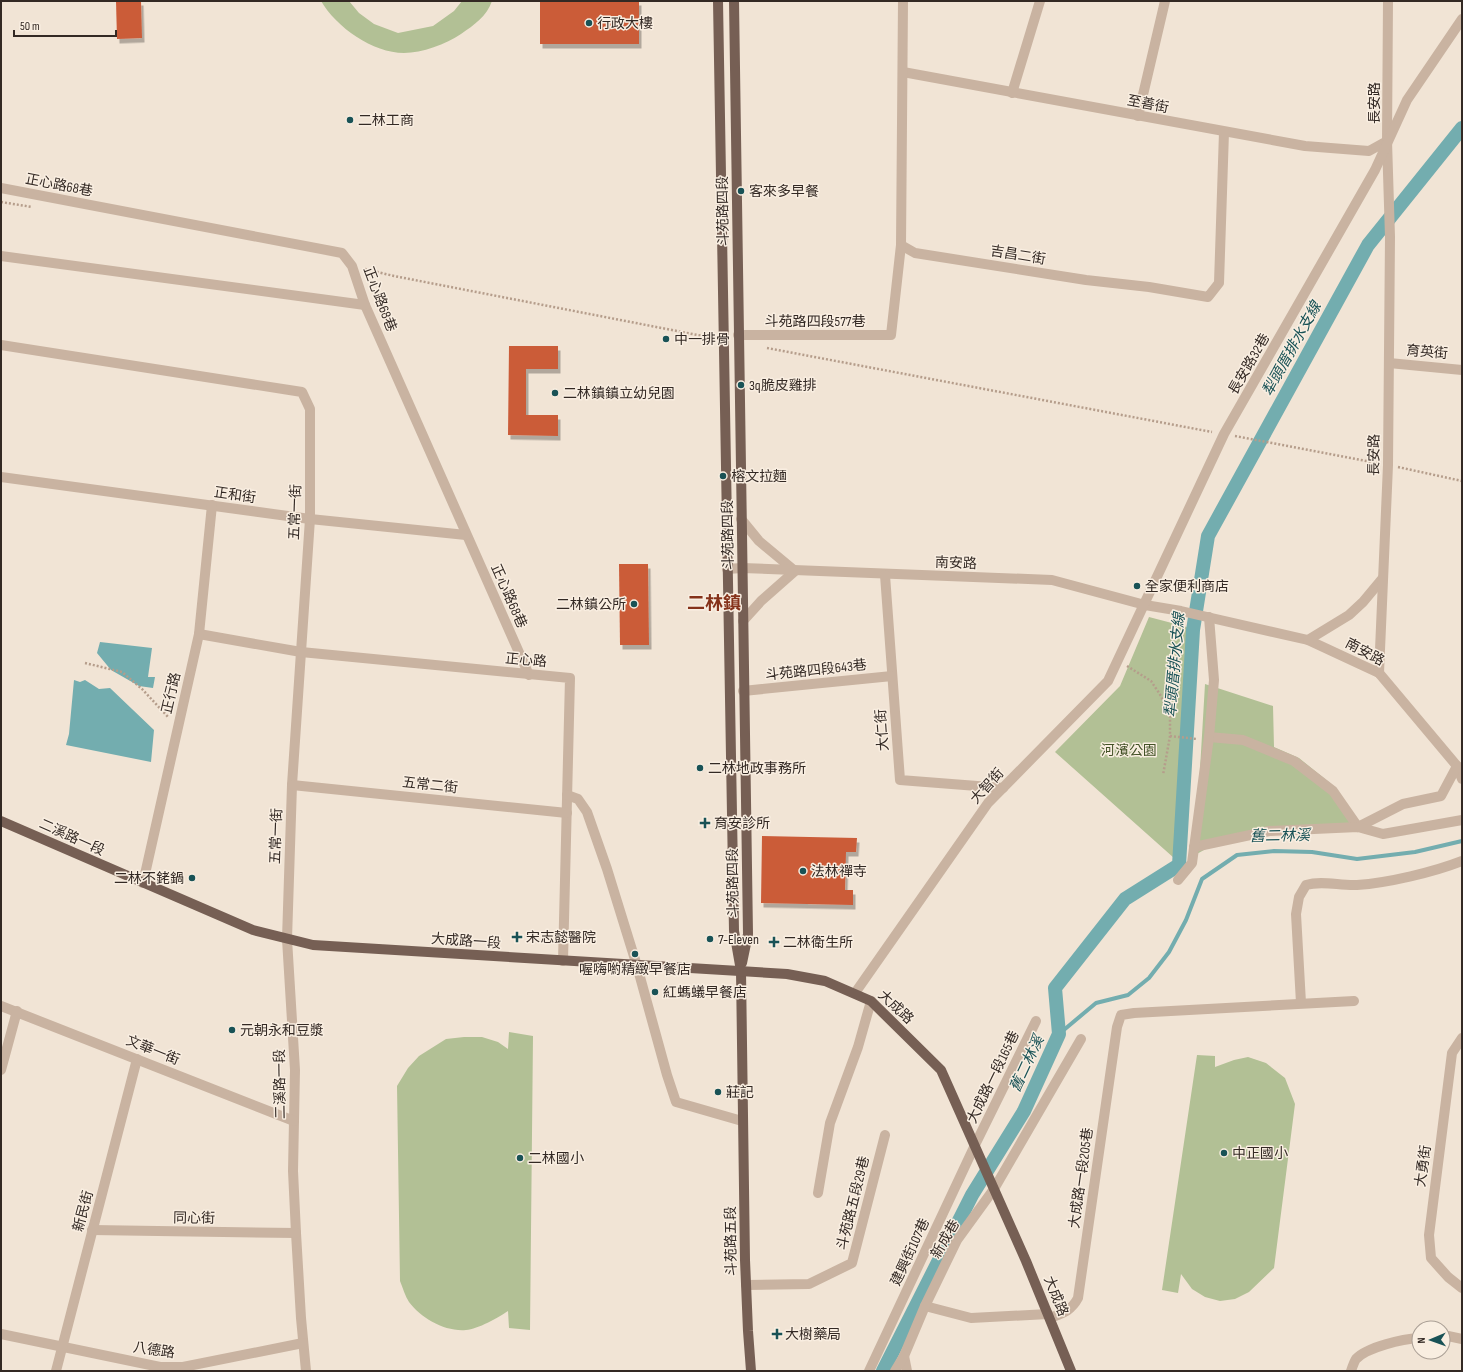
<svg xmlns="http://www.w3.org/2000/svg" width="1463" height="1372" viewBox="0 0 1463 1372" font-family="'Sofia Sans Condensed','Noto Sans TC',sans-serif">
	<defs>
		<filter id="shadow"><feDropShadow dx="2.5" dy="4.5" stdDeviation="0" flood-color="#0004"/></filter>
	</defs>
	<rect width="100%" height="100%" fill="#f1e4d5"/>
	<g fill="#b2c095">
		<path d="M 321,1 L 349,1 L 359,13 L 374,24 L 398,33 L 433,26 L 454,11 L 462,1 L 492,1 C 487,16 474,25 461,34 C 446,44 422,53 404,53 C 373,53 336,27 321,1 Z"/>
		<polygon points="1149,617 1187,627 1174,858 1055,752 1120,686"/>
		<polygon points="1205,684 1273,706 1274,747 1299,758 1330,783 1363,827 1222,840 1195,855"/>
		<path d="M 509,1032 L 533,1036 L 530,1330 L 509,1328 L 508,1311 C 498,1318 478,1329 466,1330 C 445,1332 421,1318 409,1302 C 405,1296 403,1288 400,1281 L 397,1086 L 408,1068 L 419,1056 L 446,1039 L 464,1037 L 482,1037 L 498,1042 L 508,1049 Z"/>
		<polygon points="1197,1055 1215,1056 1215,1067 1234,1060 1248,1057 1266,1063 1285,1078 1295,1104 1274,1268 1249,1292 1235,1299 1220,1301 1205,1297 1192,1289 1181,1274 1178,1293 1162,1290"/>
	</g>
	<g fill="#73adaf">
		<polygon points="100,642 152,648 148,677 155,677 153,688 139,686 111,670 97,653"/>
		<polygon points="74,680 80,682 85,680 99,689 110,688 154,730 151,762 66,745 69,734"/>
	</g>
	<g fill="none" stroke-linecap="round" stroke-linejoin="round">
		<polyline stroke="#73adaf" stroke-width="4" points="1059,1034 1096,1003 1128,995 1149,978 1169,952 1186,920 1202,879 1237,855 1274,851 1312,852 1357,859 1415,852 1462,841"/>
		<polyline stroke="#73adaf" stroke-width="14" points="883,1371 972,1195 1024,1111 1059,1034 1055,988 1125,899 1179,865 1193,630 1208,536 1368,245 1462,128"/>
	</g>
	<g fill="#cb5b39" filter="url(#shadow)">
		<polygon points="116,1 141,1 142,38 117,39"/>
		<rect x="540" y="1" width="99" height="43"/>
		<polygon points="509,346 558,346 558,369 526,369 526,415 558,415 558,436 508,435"/>
		<polygon points="619,564 648,564 649,645 620,645"/>
		<polygon points="762,836 857,838 856,852 846,852 845,890 853,890 853,905 761,903"/>
	</g>
	<g fill="none" stroke-linecap="round" stroke-linejoin="round">
		<g stroke="#b59d8b" stroke-width="2.5" stroke-dasharray="2 2" stroke-linecap="butt">
			<polyline points="1,202 32,207"/>
			<polyline points="365,269 394,276 713,338"/>
			<polyline points="767,348 1212,432"/>
			<polyline points="1235,436 1377,463"/>
			<polyline points="1398,467 1462,481"/>
			<polyline points="85,663 122,672 142,689 169,718"/>
			<polyline points="1127,666 1151,681 1161,696 1170,716 1170,736 1163,775"/>
			<polyline points="1170,736 1197,739"/>
		</g>
		<g stroke="#c9b3a1" stroke-width="10">
			<polyline points="903,72 1305,146 1369,151 1387,141"/>
			<polyline points="1012,93 1040,1"/>
			<polyline points="1138,116 1165,1"/>
			<polyline points="1,188 342,253 352,266 365,305 529,675"/>
			<polyline points="901,245 915,253 1086,280 1149,287 1208,297 1219,283 1224,132"/>
			<polyline points="1,256 365,305"/>
			<polyline points="738,335 891,335 901,245 903,1"/>
			<polyline points="1,345 302,392 310,409 310,519 292,785 287,939 295,1070 293,1171 296,1233 301,1318 306,1371"/>
			<polyline points="1389,363 1462,370"/>
			<polyline points="1,477 310,519 466,535"/>
			<polyline points="741,519 759,541 795,571 761,601 743,621"/>
			<polyline points="727,569 742,568 1052,580 1145,605 1181,611 1308,640 1379,673 1457,766 1462,779"/>
			<polyline points="885,575 900,780 1003,788"/>
			<polyline points="1209,617 1214,680 1209,737 1243,740 1294,761 1333,791 1358,827 1403,804 1441,796 1457,766"/>
			<polyline points="199,634 301,652 570,678 563,961"/>
			<polyline points="1308,640 1349,615 1363,602 1383,578"/>
			<polyline points="1379,673 1388,465 1390,237 1387,141 1388,1"/>
			<polyline points="743,691 892,676"/>
			<polyline points="292,785 567,813"/>
			<polyline points="567,795 578,799 587,812 607,869 637,966 667,1075 676,1102 742,1121"/>
			<polyline points="1194,847 1269,831 1358,827 1383,834 1462,820"/>
			<polyline points="1178,880 1192,863 1209,737"/>
			<polyline points="143,883 199,634 212,505"/>
			<polyline points="855,993 988,803 1108,681 1224,434 1375,170 1407,100 1462,19"/>
			<path d="M 1301,1003 L 1296,914 L 1299,897 L 1306,885 C 1322,880 1340,886 1357,885 C 1388,883 1434,872 1462,861"/>
			<polyline points="1,1006 294,1121"/>
			<polyline points="1462,1038 1452,1053 1429,1235 1431,1258 1448,1277 1462,1288"/>
			<polyline points="1,1070 17,1011"/>
			<polyline points="818,1193 830,1123 858,1047 871,1001"/>
			<polyline points="92,1230 296,1233"/>
			<polyline points="746,1285 809,1284 852,1263 885,1135"/>
			<polyline points="925,1306 971,1318 1048,1314"/>
			<path d="M 1050,1318 C 1063,1313 1071,1311 1078,1298 L 1117,1027 L 1121,1015 L 1134,1013 L 1354,1001"/>
			<polyline points="1,1334 160,1367 183,1367 303,1343"/>
			<polyline points="1443,1336 1448,1336 1462,1339"/>
			<polyline points="904,1356 907,1371"/>
			<polyline points="56,1371 137,1059"/>
			<polyline points="869,1371 975,1145 1036,1021"/>
			<polyline points="895,1371 904,1356 925,1306 957,1240 994,1189 1081,1039"/>
			<path d="M 1351,1371 C 1352,1368 1354,1362 1356,1359 C 1367,1347 1403,1339 1419,1338"/>
		</g>
		<g stroke="#765f54" stroke-width="10">
			<polyline points="718,1 734,931 741,971 745,1260 748,1331 751,1371"/>
			<polyline points="734,1 748,934 742,963"/>
			<polyline points="1,821 253,930 313,945 787,974 825,981 871,1001 941,1070 1026,1261 1071,1371"/>
		</g>
	</g>
	<g fill="#195256" stroke="#f9eee1" stroke-width="1.5">
		<circle cx="589" cy="23" r="4"/>
		<circle cx="350" cy="120" r="4"/>
		<circle cx="741" cy="191" r="4"/>
		<circle cx="666" cy="339" r="4"/>
		<circle cx="741" cy="385" r="4"/>
		<circle cx="555" cy="393" r="4"/>
		<circle cx="723" cy="476" r="4"/>
		<circle cx="1137" cy="586" r="4"/>
		<circle cx="634" cy="604" r="4"/>
		<circle cx="700" cy="768" r="4"/>
		<path d="M703 817h4v4h4v4h-4v4h-4v-4h-4v-4h4z"/>
		<circle cx="803" cy="871" r="4"/>
		<circle cx="192" cy="878" r="4"/>
		<path d="M515 931h4v4h4v4h-4v4h-4v-4h-4v-4h4z"/>
		<circle cx="710" cy="939" r="4"/>
		<path d="M772 936h4v4h4v4h-4v4h-4v-4h-4v-4h4z"/>
		<circle cx="635" cy="954" r="4"/>
		<circle cx="655" cy="992" r="4"/>
		<circle cx="232" cy="1030" r="4"/>
		<circle cx="718" cy="1092" r="4"/>
		<circle cx="1224" cy="1153" r="4"/>
		<circle cx="520" cy="1158" r="4"/>
		<path d="M775 1328h4v4h4v4h-4v4h-4v-4h-4v-4h4z"/>
	</g>
	<g text-anchor="middle" dominant-baseline="central" stroke-width="3" stroke-linejoin="round" paint-order="stroke">
		<g font-size="14" fill="#332924" stroke="#f9eee1" text-anchor="start">
			<text x="597" y="23">行政大樓</text>
			<text x="358" y="120">二林工商</text>
			<text x="749" y="191">客來多早餐</text>
			<text x="674" y="339">中一排骨</text>
			<text x="749" y="385">3q脆皮雞排</text>
			<text x="563" y="393">二林鎮鎮立幼兒園</text>
			<text x="731" y="476">榕文拉麵</text>
			<text x="1145" y="586">全家便利商店</text>
			<text x="626" y="604" text-anchor="end">二林鎮公所</text>
			<text x="708" y="768">二林地政事務所</text>
			<text x="714" y="823">育安診所</text>
			<text x="811" y="871">法林禪寺</text>
			<text x="184" y="878" text-anchor="end">二林不銠鍋</text>
			<text x="526" y="937">宋志懿醫院</text>
			<text x="718" y="939">7-Eleven</text>
			<text x="783" y="942">二林衛生所</text>
			<text x="635" y="969" text-anchor="middle">喔嗨喲精緻早餐店</text>
			<text x="663" y="992">紅螞蟻早餐店</text>
			<text x="240" y="1030">元朝永和豆漿</text>
			<text x="726" y="1092">莊記</text>
			<text x="1232" y="1153">中正國小</text>
			<text x="528" y="1158">二林國小</text>
			<text x="785" y="1334">大樹藥局</text>
		</g>
		<g font-size="14" fill="#332924" stroke="#f9eee1">
			<text transform="translate(1374 103) rotate(-90)">長安路</text>
			<text transform="translate(1148 104) rotate(11)">至善街</text>
			<text transform="translate(59 185) rotate(11)">正心路68巷</text>
			<text transform="translate(723 211) rotate(-91)">斗苑路四段</text>
			<text transform="translate(1018 255) rotate(9)">吉昌二街</text>
			<text transform="translate(380 299) rotate(69)">正心路68巷</text>
			<text x="815" y="321">斗苑路四段577巷</text>
			<text transform="translate(1427 352) rotate(5)">育英街</text>
			<text transform="translate(1249 364) rotate(-60)">長安路32巷</text>
			<text transform="translate(1374 455) rotate(-89)">長安路</text>
			<text transform="translate(235 495) rotate(8)">正和街</text>
			<text transform="translate(295 512) rotate(-88)">五常一街</text>
			<text transform="translate(728 535) rotate(-91)">斗苑路四段</text>
			<text transform="translate(956 563) rotate(2)">南安路</text>
			<text transform="translate(509 596) rotate(66)">正心路68巷</text>
			<text transform="translate(1365 652) rotate(28)">南安路</text>
			<text transform="translate(526 660) rotate(5)">正心路</text>
			<text transform="translate(816 670) rotate(-6)">斗苑路四段643巷</text>
			<text transform="translate(171 693) rotate(-77)">正行路</text>
			<text transform="translate(882 730) rotate(-94)">大仁街</text>
			<text transform="translate(430 785) rotate(6)">五常二街</text>
			<text transform="translate(987 786) rotate(-48)">大智街</text>
			<text transform="translate(276 836) rotate(-88)">五常一街</text>
			<text transform="translate(72 837) rotate(24)">二溪路一段</text>
			<text transform="translate(733 883) rotate(-91)">斗苑路四段</text>
			<text transform="translate(466 941) rotate(4)">大成路一段</text>
			<text transform="translate(896 1007) rotate(43)">大成路</text>
			<text transform="translate(153 1050) rotate(22)">文華一街</text>
			<text transform="translate(993 1077) rotate(-64)">大成路一段165巷</text>
			<text transform="translate(280 1084) rotate(-91)">二溪路一段</text>
			<text transform="translate(1423 1166) rotate(-82)">大勇街</text>
			<text transform="translate(1081 1178) rotate(-82)">大成路一段205巷</text>
			<text transform="translate(853 1203) rotate(-76)">斗苑路五段29巷</text>
			<text transform="translate(83 1211) rotate(-75)">新民街</text>
			<text transform="translate(194 1218) rotate(1)">同心街</text>
			<text transform="translate(945 1239) rotate(-60)">新成巷</text>
			<text transform="translate(731 1241) rotate(-91)">斗苑路五段</text>
			<text transform="translate(910 1252) rotate(-65)">建興街107巷</text>
			<text transform="translate(1056 1296) rotate(68)">大成路</text>
			<text transform="translate(154 1350) rotate(8)">八德路</text>
		</g>
		<g font-size="14" fill="#435227" stroke="#f9eee1">
			<text x="1129" y="750">河濱公園</text>
		</g>
		<g font-size="15" font-style="italic" fill="#195256" stroke="#f9eee1">
			<text transform="translate(1292 349) rotate(-61)">犁頭厝排水支線</text>
			<text transform="translate(1175 665) rotate(-85)">犁頭厝排水支線</text>
			<text transform="translate(1280 836) rotate(-1)">舊二林溪</text>
			<text transform="translate(1027 1064) rotate(-65)">舊二林溪</text>
		</g>
		<g font-size="18" font-weight="bold" fill="#85321a" stroke="#f9eee1">
			<text x="714" y="603">二林鎮</text>
		</g>
	</g>
	<rect width="1463" height="1372" fill="none" stroke="#332924" stroke-width="4"/>
	<g transform="translate(1431 1340) rotate(268)"><circle r="19" fill="#f9eee1" stroke="#aa9f95"/>
	<path d="M0-3L7 15L0 10L-7 15Z" fill="#195256"/>
	<text y="-6" font-size="11" font-weight="bold" text-anchor="middle" fill="#332924">N</text>
	</g>
	<path d="M14 30v6h102v-6" fill="none" stroke="#332924" stroke-width="2"/>
	<text x="20" y="30" font-size="12" fill="#332924" stroke="#f9eee1" stroke-width="3" paint-order="stroke">50 m</text>
</svg>
